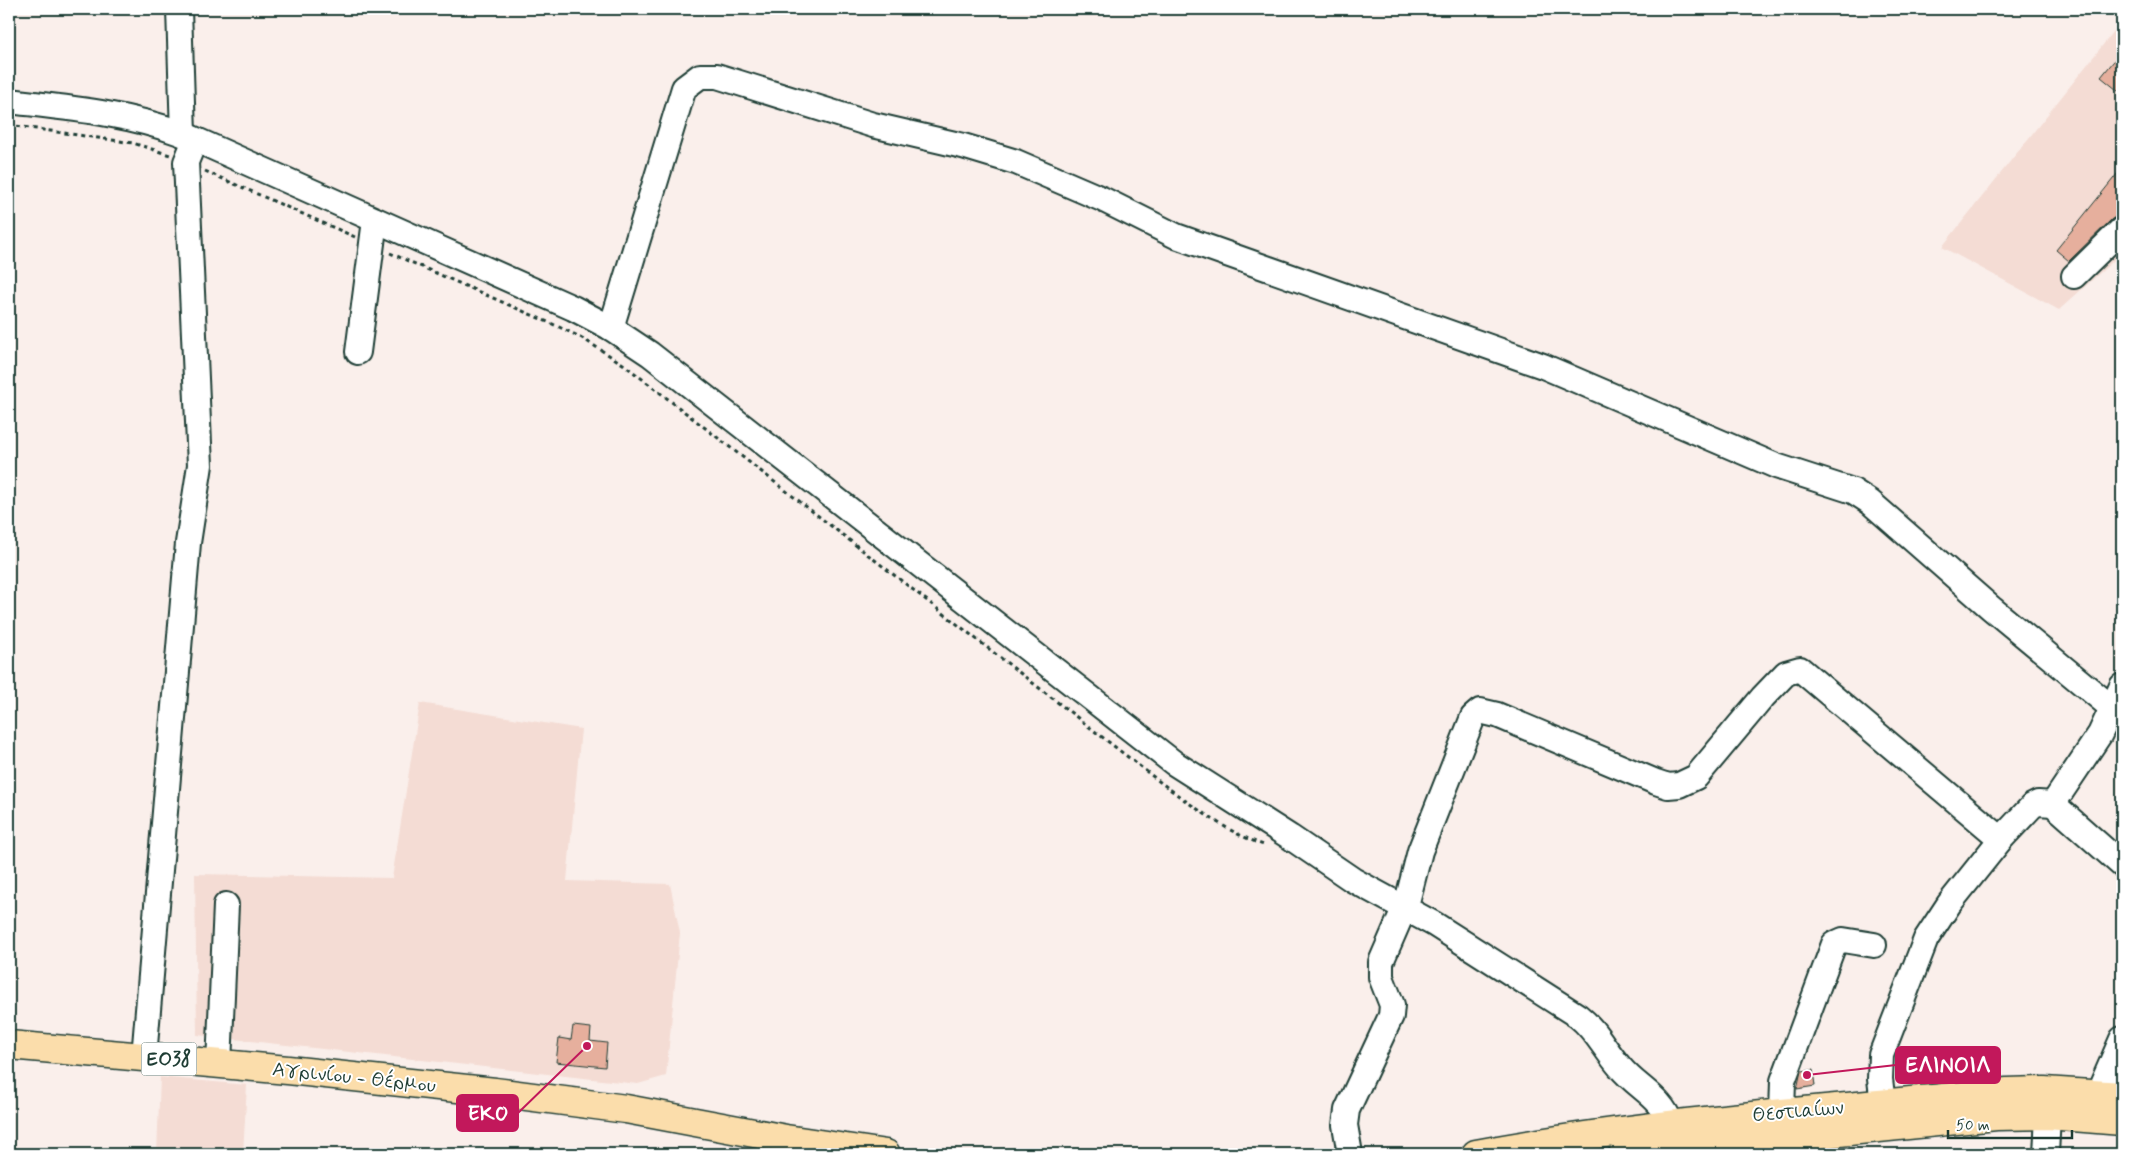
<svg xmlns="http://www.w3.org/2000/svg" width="2131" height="1163" viewBox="0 0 2131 1163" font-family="Mynerve,sans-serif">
	<rect width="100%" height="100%" fill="#faefeb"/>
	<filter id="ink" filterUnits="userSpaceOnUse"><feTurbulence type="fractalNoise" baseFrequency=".02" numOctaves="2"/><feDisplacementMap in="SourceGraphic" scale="10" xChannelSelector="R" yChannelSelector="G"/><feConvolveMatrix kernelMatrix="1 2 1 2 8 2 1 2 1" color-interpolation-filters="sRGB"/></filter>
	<g filter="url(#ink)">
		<g fill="#f4dcd4">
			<polygon points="2122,21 2122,253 2059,310 1942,247"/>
			<polygon points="420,703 581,729 567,881 670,884 680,933 666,1076 638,1084 197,1035 195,874 392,878"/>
			<polygon points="160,1077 247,1085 243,1154 157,1154"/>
		</g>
		<g fill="#e6af9d" stroke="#1f3d34">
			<polygon points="2122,51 2122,94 2101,77"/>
			<polygon points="2122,168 2122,214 2112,219 2069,261 2056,250"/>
			<polygon points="573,1026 591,1028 590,1041 607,1043 605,1067 556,1062 559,1038 571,1040"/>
			<polygon points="1813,1070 1815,1086 1797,1089 1801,1071"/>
		</g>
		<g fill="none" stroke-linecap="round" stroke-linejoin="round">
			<g stroke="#1f3d34" stroke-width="28">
				<g id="minor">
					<polyline points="179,9 183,134"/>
					<path d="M 9,101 C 67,108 127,113 183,134 L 573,308 L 611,328 L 650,354 L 1174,763 L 1290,837 L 1353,880 L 1434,924 L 1578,1016 C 1596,1030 1605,1050 1620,1067 C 1637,1088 1662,1097 1671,1124"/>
					<polyline points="2074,276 2122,229"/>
					<polyline points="611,328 684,88 700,76 717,76 873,125 963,146 1016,162 1102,199 1176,236 1543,366 1776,466 1853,491 1870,502 1991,608 2112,708 2100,734 2053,804"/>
					<polyline points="358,352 375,220"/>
					<polyline points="2112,708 2122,686"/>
					<polyline points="144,1057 188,543 200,465 186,162 195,140"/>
					<polyline points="219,1064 226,905"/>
					<polyline points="2098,1094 2122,1039"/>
					<polyline points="1883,1104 1880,1079 1881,1055 1926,939 1949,904 2001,839 2032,806 2038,803 2053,804 2122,865"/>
					<polyline points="1782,1113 1783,1081 1834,944 1843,940 1874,945"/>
					<polyline points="1806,1116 1809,1154"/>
					<polyline points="1350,1154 1345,1125 1347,1110 1391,1016 1392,1005 1381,977 1381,962 1407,902 1420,851 1473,717 1480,711 1497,715 1656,782 1668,786 1679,785 1696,777 1763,697 1786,673 1800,669 2001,839"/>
					<polyline points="2046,1154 2048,1115"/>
				</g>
			</g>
			<g stroke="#1f3d34" stroke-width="31">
				<g id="major">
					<polyline points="9,1045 288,1070 495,1092 626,1109 786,1139 886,1154"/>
					<path d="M 1476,1154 C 1651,1121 1830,1109 2007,1092 L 2044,1091 L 2122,1096"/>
					<polyline points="1623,1154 1996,1116 2048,1115 2122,1121"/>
				</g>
			</g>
			<g stroke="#1f3d34" stroke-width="3" stroke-dasharray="4 4" stroke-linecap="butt">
				<polyline points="9,125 133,143 170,155"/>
				<polyline points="205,171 355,237"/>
				<path d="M 390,253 L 557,326 L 582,338 L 623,364 L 1160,782 C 1190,804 1229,834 1264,845"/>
			</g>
			<use href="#minor" stroke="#fff" stroke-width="24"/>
			<use href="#major" stroke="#fbddab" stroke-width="28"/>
		</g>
	</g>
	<g text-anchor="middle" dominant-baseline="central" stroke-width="4" stroke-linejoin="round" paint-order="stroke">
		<rect fill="#fff" stroke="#627771" stroke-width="1" x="141.5" y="1042.5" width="55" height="33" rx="4"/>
		<g font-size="19" font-weight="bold" fill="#1f3d34">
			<text x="169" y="1059">ΕΟ38</text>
		</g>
		<g font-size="20" fill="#1f3d34" stroke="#fff">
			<text transform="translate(354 1078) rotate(6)">Αγρινίου - Θέρμου</text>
			<text transform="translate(1798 1112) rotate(-5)">Θεστιαίων</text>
		</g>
	</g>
	<path fill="none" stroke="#c2185b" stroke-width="2" d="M1807 1075L1896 1065M587 1046L518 1113"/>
	<g fill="#c2185b" stroke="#fff" stroke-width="2">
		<circle cx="1807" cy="1075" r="5"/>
		<circle cx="587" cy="1046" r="5"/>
	</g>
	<g fill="#c2185b" stroke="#c2185b" stroke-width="2">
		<rect x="1896" y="1047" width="104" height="36" rx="5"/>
		<rect x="457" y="1095" width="61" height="36" rx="5"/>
	</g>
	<g font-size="21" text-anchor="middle" font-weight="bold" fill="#fff">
		<text x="1948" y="1072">ΕΛΙΝΟΙΛ</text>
		<text x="488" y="1120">EKO</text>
	</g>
	<rect width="2131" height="1163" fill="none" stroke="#fff" stroke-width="30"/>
	<rect x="15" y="15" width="2101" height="1133" fill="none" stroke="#1f3d34" stroke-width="2" filter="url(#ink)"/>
	<path d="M1948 1130v8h124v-8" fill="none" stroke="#1f3d34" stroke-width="2.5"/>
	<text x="1956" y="1130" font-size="15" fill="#1f3d34" stroke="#ffffff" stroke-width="4" paint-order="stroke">50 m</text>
</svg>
